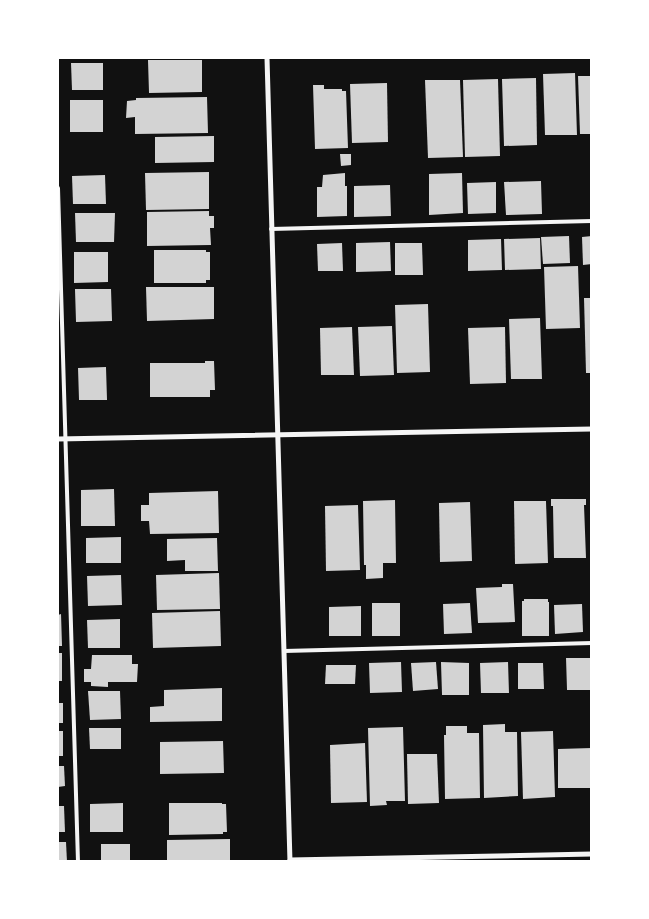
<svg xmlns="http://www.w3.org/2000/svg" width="649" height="919" viewBox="0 0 649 919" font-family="'PT Serif',serif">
	<rect width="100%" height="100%" fill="#111"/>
	<g fill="#d3d3d3">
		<polygon points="148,60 202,60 202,92 149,93"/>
		<polygon points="71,63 103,63 103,90 72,90"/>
		<polygon points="575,73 577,135 545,135 543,74"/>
		<polygon points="578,76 592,76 592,134 580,134"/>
		<polygon points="536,78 537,145 504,146 502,79"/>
		<polygon points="498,79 500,156 465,157 463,80"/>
		<polygon points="425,80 460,80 463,157 428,158"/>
		<polygon points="387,83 388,142 352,143 350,84"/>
		<polygon points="313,85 324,85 324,89 342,89 342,91 346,91 348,148 315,149"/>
		<polygon points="207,97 208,133 135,134 135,117 126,118 127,101 136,100 136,98"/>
		<rect x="70" y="100" width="33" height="32"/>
		<polygon points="214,136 214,162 155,163 155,137"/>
		<polygon points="340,154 351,154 351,165 341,166"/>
		<polygon points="209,172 209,209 146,210 145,173"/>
		<polygon points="345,173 345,186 347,186 347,216 317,217 317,187 322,187 323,175"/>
		<polygon points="462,173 463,213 429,215 429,174"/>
		<polygon points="105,175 106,204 73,204 72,176"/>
		<polygon points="541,181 542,214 506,215 504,182"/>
		<polygon points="496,182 496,213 468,214 467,183"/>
		<polygon points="390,185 391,216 354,217 354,186"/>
		<polygon points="209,211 209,216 214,216 214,228 210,228 211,245 147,246 147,212"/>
		<polygon points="75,213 115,213 114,242 76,242"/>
		<polygon points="569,236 570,263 543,264 541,237"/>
		<polygon points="592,236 592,264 583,265 582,237"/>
		<polygon points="540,238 541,269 505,270 504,239"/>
		<polygon points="501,239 502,270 468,271 468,240"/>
		<polygon points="390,242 391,271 356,272 356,243"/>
		<polygon points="342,243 343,271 318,271 317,244"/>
		<polygon points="395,243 422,243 423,275 395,275"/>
		<polygon points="154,250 206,250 206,252 210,252 210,280 206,280 206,283 154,283"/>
		<polygon points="74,252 108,252 108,282 74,283"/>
		<polygon points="578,266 580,328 546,329 544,267"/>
		<polygon points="146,287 214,287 214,319 147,321"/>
		<polygon points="75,289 111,289 112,321 76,322"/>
		<polygon points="584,298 592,298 592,373 586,373"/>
		<polygon points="428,304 430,372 397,373 395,305"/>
		<polygon points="540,318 542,379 511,379 509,319"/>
		<polygon points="392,326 394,375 360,376 358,327"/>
		<polygon points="352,327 354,375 321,375 320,328"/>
		<polygon points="505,327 506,383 470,384 468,328"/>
		<polygon points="205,361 214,361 215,390 210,390 210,397 150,397 150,363 205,363"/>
		<polygon points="106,367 107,400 79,400 78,368"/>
		<polygon points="114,489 115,526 81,526 81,490"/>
		<polygon points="218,491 219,533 150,534 149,521 141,521 141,505 149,505 149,493"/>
		<polygon points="551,499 586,499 586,505 584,505 586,558 554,558 553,506 551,506"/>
		<polygon points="395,500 396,563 383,563 383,578 366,579 366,565 364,565 363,501"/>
		<polygon points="514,501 546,501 548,563 515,564"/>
		<polygon points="470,502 472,561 440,562 439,503"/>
		<polygon points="358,505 360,570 326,571 325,506"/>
		<polygon points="121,537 121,563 86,563 86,538"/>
		<polygon points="217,538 218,571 185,571 185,560 167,561 167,539"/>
		<polygon points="219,573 220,609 157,610 156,575"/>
		<polygon points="121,575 122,605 88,606 87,576"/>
		<polygon points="502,584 513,584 515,622 478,623 476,588 502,587"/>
		<polygon points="524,599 548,599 548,602 549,602 549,636 522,636 522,601 524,601"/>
		<rect x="372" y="603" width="28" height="33"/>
		<polygon points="470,603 472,633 444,634 443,604"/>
		<polygon points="582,604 583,632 555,634 554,605"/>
		<polygon points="361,606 361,636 329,636 329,607"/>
		<polygon points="220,611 221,646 153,648 152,613"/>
		<polygon points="61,614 62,646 58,646 58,615"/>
		<polygon points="120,619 120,648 88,648 87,620"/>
		<rect x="58" y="653" width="4" height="28"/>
		<polygon points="92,655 132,655 132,664 138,664 137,682 108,682 108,687 91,686 91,682 84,682 84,669 91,669"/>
		<polygon points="566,658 592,658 592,690 567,690"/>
		<polygon points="401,662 402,692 370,693 369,663"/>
		<polygon points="436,662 438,689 413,691 411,663"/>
		<polygon points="441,662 469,663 469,695 442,695"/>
		<polygon points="508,662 509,693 481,693 480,663"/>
		<polygon points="518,663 543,663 544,689 518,689"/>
		<polygon points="326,665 356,665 355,684 325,684"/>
		<polygon points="222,688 222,721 150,722 150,707 164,706 164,690"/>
		<polygon points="88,691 120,691 121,719 90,720"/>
		<rect x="58" y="703" width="5" height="20"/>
		<polygon points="505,724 505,732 517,732 518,796 484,798 483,725"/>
		<polygon points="446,726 467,726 467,733 479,733 480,798 445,799 444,735 446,735"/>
		<polygon points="403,727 405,801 386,801 387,805 370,806 368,728"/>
		<polygon points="89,728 121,728 121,749 90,749"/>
		<rect x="58" y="731" width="5" height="25"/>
		<polygon points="553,731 555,797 523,799 521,732"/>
		<polygon points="223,741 224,773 160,774 160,742"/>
		<polygon points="365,743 367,802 331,803 330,745"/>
		<polygon points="592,748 592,788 558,788 558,749"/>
		<polygon points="407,754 437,754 439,803 408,804"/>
		<polygon points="58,766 64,766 65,786 58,787"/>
		<polygon points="123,803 123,832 90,832 90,804"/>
		<polygon points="169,803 222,803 222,804 226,804 227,832 223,832 223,834 169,835"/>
		<polygon points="58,806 64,806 65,832 58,832"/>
		<polygon points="230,839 230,862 167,862 167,840"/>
		<polygon points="58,842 66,842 67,862 58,862"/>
		<rect x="101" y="844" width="29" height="18"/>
	</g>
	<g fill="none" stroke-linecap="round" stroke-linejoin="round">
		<g stroke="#f5f5f5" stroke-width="4">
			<polyline points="58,188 78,862"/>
			<polyline points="271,229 592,221"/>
			<polyline points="284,651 592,643"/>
		</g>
		<g stroke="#f5f5f5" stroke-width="5">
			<polyline points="267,58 290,862"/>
			<polyline points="58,439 592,429"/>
			<polyline points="290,860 592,854"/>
		</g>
	</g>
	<rect width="649" height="919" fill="none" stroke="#ffffff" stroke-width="118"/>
</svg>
